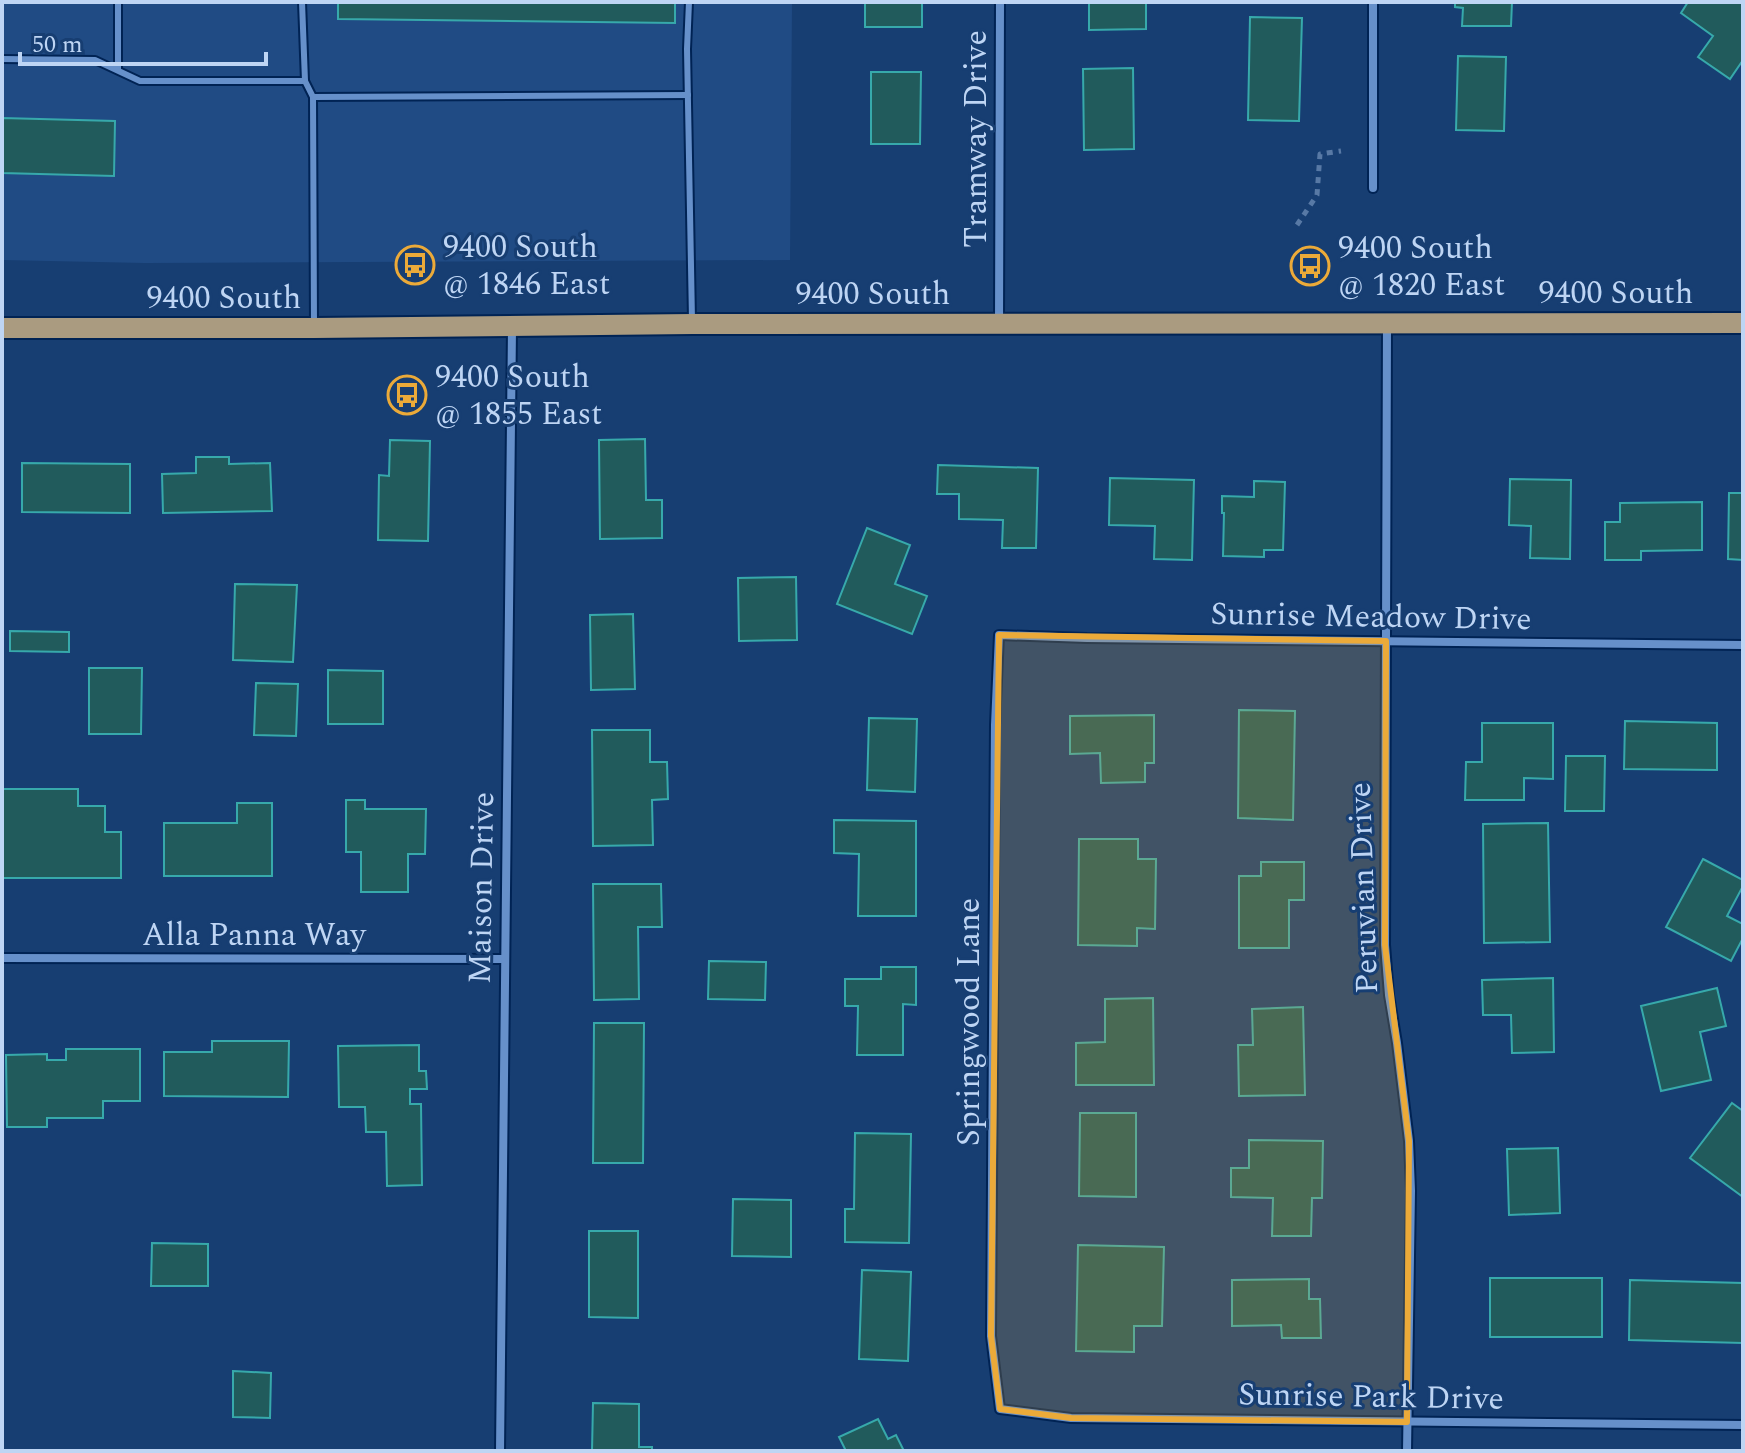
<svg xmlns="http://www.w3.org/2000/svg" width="1745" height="1453" viewBox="0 0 1745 1453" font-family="Spectral,serif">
	<rect width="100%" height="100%" fill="#173e72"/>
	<polygon fill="#204b84" points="2,2 792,2 790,260 145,263 2,260"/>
	<g fill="#215b5c" stroke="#37a9ab" stroke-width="2">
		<polygon points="338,2 675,2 675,23 338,19"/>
		<rect x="865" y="2" width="57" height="25"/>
		<polygon points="1089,2 1146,2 1146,29 1089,30"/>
		<polygon points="1455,2 1531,2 1512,2 1511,26 1462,26 1463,8 1455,7"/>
		<polygon points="1688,2 1743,2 1743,60 1730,79 1698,57 1713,36 1681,13"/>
		<polygon points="1250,17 1302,18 1299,121 1248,120"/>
		<polygon points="1458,56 1506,57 1504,131 1456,130"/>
		<polygon points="1133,68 1134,149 1084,150 1083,69"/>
		<polygon points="871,72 921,72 920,144 871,144"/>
		<polygon points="2,118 115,121 114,176 2,173"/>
		<polygon points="645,439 646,500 662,500 662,538 600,539 599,440"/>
		<polygon points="390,440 430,441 428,541 378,540 379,475 389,476"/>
		<polygon points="196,457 229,457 229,464 270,463 272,511 163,513 162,474 196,473"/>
		<polygon points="22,463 130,464 130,513 22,512"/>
		<polygon points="938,465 1038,468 1036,548 1002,548 1003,520 959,519 959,494 937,494"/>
		<polygon points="1110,478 1194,480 1192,560 1154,559 1155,526 1109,525"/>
		<polygon points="1510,479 1571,480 1570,559 1530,558 1531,526 1509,525"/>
		<polygon points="1254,481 1285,482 1283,550 1264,550 1264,557 1223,556 1224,513 1222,513 1222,496 1254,497"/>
		<polygon points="1729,493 1743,493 1743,560 1728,559"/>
		<polygon points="1702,502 1702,550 1641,551 1641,560 1605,560 1605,522 1620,522 1620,503"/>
		<polygon points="867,528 910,545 895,584 927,596 912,634 837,604"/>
		<polygon points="796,577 797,640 739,641 738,578"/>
		<polygon points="235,584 297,585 293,662 233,660"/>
		<polygon points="633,614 635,689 591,690 590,615"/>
		<polygon points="10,631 69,632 69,652 10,651"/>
		<polygon points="89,668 142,668 141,734 89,734"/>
		<polygon points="328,670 383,671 383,724 328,724"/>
		<polygon points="256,683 298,684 296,736 254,735"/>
		<polygon points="1239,710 1295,711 1293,820 1238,818"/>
		<polygon points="1154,715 1154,763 1145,763 1145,782 1101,783 1100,753 1070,754 1070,716"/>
		<polygon points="869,718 917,719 915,792 867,790"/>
		<polygon points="1625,721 1717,723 1717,770 1624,769"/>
		<polygon points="1482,723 1553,723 1553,779 1524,778 1524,800 1465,800 1466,762 1482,762"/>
		<polygon points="592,730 650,730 650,762 667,762 668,799 652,800 653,845 593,846"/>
		<polygon points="1566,756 1605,756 1604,811 1565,811"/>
		<polygon points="2,789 78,789 78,806 105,806 105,832 121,832 121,878 2,878"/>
		<polygon points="346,800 365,800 365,809 426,809 425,854 408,854 408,892 361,892 361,852 346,852"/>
		<polygon points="237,803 272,803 272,876 164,876 164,823 237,823"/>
		<polygon points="834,820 916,821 916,916 858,916 859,854 834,853"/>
		<polygon points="1548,823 1550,942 1484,943 1483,824"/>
		<polygon points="1079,839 1138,839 1138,859 1156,859 1155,929 1137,928 1137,946 1078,945"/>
		<polygon points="1703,859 1743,880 1743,886 1727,916 1743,924 1743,938 1731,961 1666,927"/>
		<polygon points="1261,862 1304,862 1304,900 1289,900 1289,948 1239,948 1239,876 1261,876"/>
		<polygon points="593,884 661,884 662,927 638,927 639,999 594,1000"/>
		<polygon points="709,961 766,962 765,1000 708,999"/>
		<polygon points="881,967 916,967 916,1005 903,1004 903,1055 857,1055 858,1006 845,1006 845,979 881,979"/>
		<polygon points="1553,978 1554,1052 1512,1053 1511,1015 1483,1015 1482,980"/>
		<polygon points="1717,988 1726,1026 1700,1032 1711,1080 1661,1091 1641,1006"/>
		<polygon points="1153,998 1154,1085 1076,1085 1076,1043 1105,1042 1105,999"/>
		<polygon points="1303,1007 1305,1095 1239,1096 1238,1045 1253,1045 1252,1009"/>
		<polygon points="594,1023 644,1023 643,1163 593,1163"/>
		<polygon points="212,1041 289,1041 288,1097 164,1096 164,1052 212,1052"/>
		<polygon points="419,1045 419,1071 426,1071 427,1089 410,1089 410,1104 421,1104 422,1185 387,1186 386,1132 366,1132 365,1107 339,1107 338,1046"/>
		<polygon points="66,1049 140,1049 140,1101 103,1101 103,1118 47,1118 47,1127 7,1127 6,1055 47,1054 47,1060 66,1060"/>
		<polygon points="1732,1103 1743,1111 1743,1197 1690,1158"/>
		<polygon points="1080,1113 1136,1113 1136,1197 1079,1196"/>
		<polygon points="855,1133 911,1134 909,1243 845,1242 845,1209 854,1209"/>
		<polygon points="1249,1140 1323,1141 1322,1198 1312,1198 1311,1236 1272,1236 1273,1198 1231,1197 1231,1168 1249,1168"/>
		<polygon points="1558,1148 1560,1213 1509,1215 1507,1149"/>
		<polygon points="733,1199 791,1200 791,1257 732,1256"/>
		<polygon points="589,1231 638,1231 638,1318 589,1317"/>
		<polygon points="152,1243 208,1244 208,1286 151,1286"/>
		<polygon points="1078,1245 1164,1247 1162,1326 1134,1326 1134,1352 1076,1351"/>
		<polygon points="862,1270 911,1272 908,1361 859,1359"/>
		<rect x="1490" y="1278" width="112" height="59"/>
		<polygon points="1309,1279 1309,1299 1320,1299 1321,1338 1282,1338 1281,1325 1232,1326 1232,1280"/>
		<polygon points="1630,1280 1743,1283 1743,1343 1629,1340"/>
		<polygon points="233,1371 271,1373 270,1418 233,1417"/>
		<polygon points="593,1403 639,1404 639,1447 652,1447 652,1451 592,1451"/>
		<polygon points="878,1419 888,1439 896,1435 904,1451 846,1451 839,1437"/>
	</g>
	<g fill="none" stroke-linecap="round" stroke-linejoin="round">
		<g stroke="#002354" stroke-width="10">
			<g id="service">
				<polyline points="118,2 118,70"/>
				<polyline points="302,2 305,81 313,97 314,324"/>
				<polyline points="689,2 687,49 692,320"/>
				<polyline points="2,59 95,60 140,81 305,81"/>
				<polyline points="313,97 688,95"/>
			</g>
		</g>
		<g stroke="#002354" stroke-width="12">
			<g id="minor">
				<polyline points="1373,188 1373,2"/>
				<polyline points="999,324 1000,2"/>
				<polyline points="1387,324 1385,945 1389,995 1397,1043 1409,1141 1411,1191 1407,1451"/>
				<polyline points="1743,645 1087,638 999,635 995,725 991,1336 1000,1409 1071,1418 1743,1425"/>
				<polyline points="2,958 505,959"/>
				<polyline points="500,1451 512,328"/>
			</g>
		</g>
		<g stroke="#002354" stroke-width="24">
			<polyline id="primary" points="2,328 314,328 692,324 1743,323"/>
		</g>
		<polyline stroke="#5879a5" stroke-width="5" stroke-dasharray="6 6" stroke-linecap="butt" points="1297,225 1317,195 1320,154 1341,151"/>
		<use href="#service" stroke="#6690ca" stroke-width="6"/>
		<use href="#minor" stroke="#6690ca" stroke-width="8"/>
		<use href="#primary" stroke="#aa9b80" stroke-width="20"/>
	</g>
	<path fill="#ebaa39" fill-opacity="0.2" stroke="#ebaa39" stroke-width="6" stroke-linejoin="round" d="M 999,635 L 1386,641 L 1385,945 L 1409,1141 L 1407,1422 L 1071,1418 L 1000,1409 L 991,1336 Z"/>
	<defs>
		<g id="bus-ring" transform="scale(2)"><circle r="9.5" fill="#173e72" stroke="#ebaa39" stroke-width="1.5"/><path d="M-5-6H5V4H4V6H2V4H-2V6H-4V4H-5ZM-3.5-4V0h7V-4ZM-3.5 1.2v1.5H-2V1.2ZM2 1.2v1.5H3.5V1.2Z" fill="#ebaa39"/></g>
	</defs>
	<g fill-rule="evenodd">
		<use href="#bus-ring" x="415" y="265"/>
		<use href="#bus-ring" x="1310" y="266"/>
		<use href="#bus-ring" x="407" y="395"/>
	</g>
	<g text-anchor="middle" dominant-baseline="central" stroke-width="6" stroke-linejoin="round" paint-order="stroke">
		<g font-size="32" fill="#bed5f4" stroke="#173e72">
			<text transform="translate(976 139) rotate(-90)">Tramway Drive</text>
			<text x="1616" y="293">9400 South</text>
			<text x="873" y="294">9400 South</text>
			<text x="224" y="298">9400 South</text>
			<text transform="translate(1371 617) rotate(1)">Sunrise Meadow Drive</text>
			<text transform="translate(482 888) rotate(-89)">Maison Drive</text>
			<text transform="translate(1364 888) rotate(-92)">Peruvian Drive</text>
			<text x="254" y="935">Alla Panna Way</text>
			<text transform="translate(969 1022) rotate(-90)">Springwood Lane</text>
			<text transform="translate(1371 1397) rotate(1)">Sunrise Park Drive</text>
		</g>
		<g font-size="32" fill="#bed5f4" stroke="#173e72" text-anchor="start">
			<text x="443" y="247">9400 South<tspan x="443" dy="37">@ 1846 East</tspan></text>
			<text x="1338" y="248">9400 South<tspan x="1338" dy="37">@ 1820 East</tspan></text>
			<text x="435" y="377">9400 South<tspan x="435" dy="37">@ 1855 East</tspan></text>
		</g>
	</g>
	<rect width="1745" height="1453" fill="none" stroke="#bed5f4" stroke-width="8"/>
	<path d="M20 52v12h246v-12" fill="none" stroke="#bed5f4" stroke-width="4"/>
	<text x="32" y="52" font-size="24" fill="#bed5f4" stroke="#173e72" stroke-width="6" paint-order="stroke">50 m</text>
</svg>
